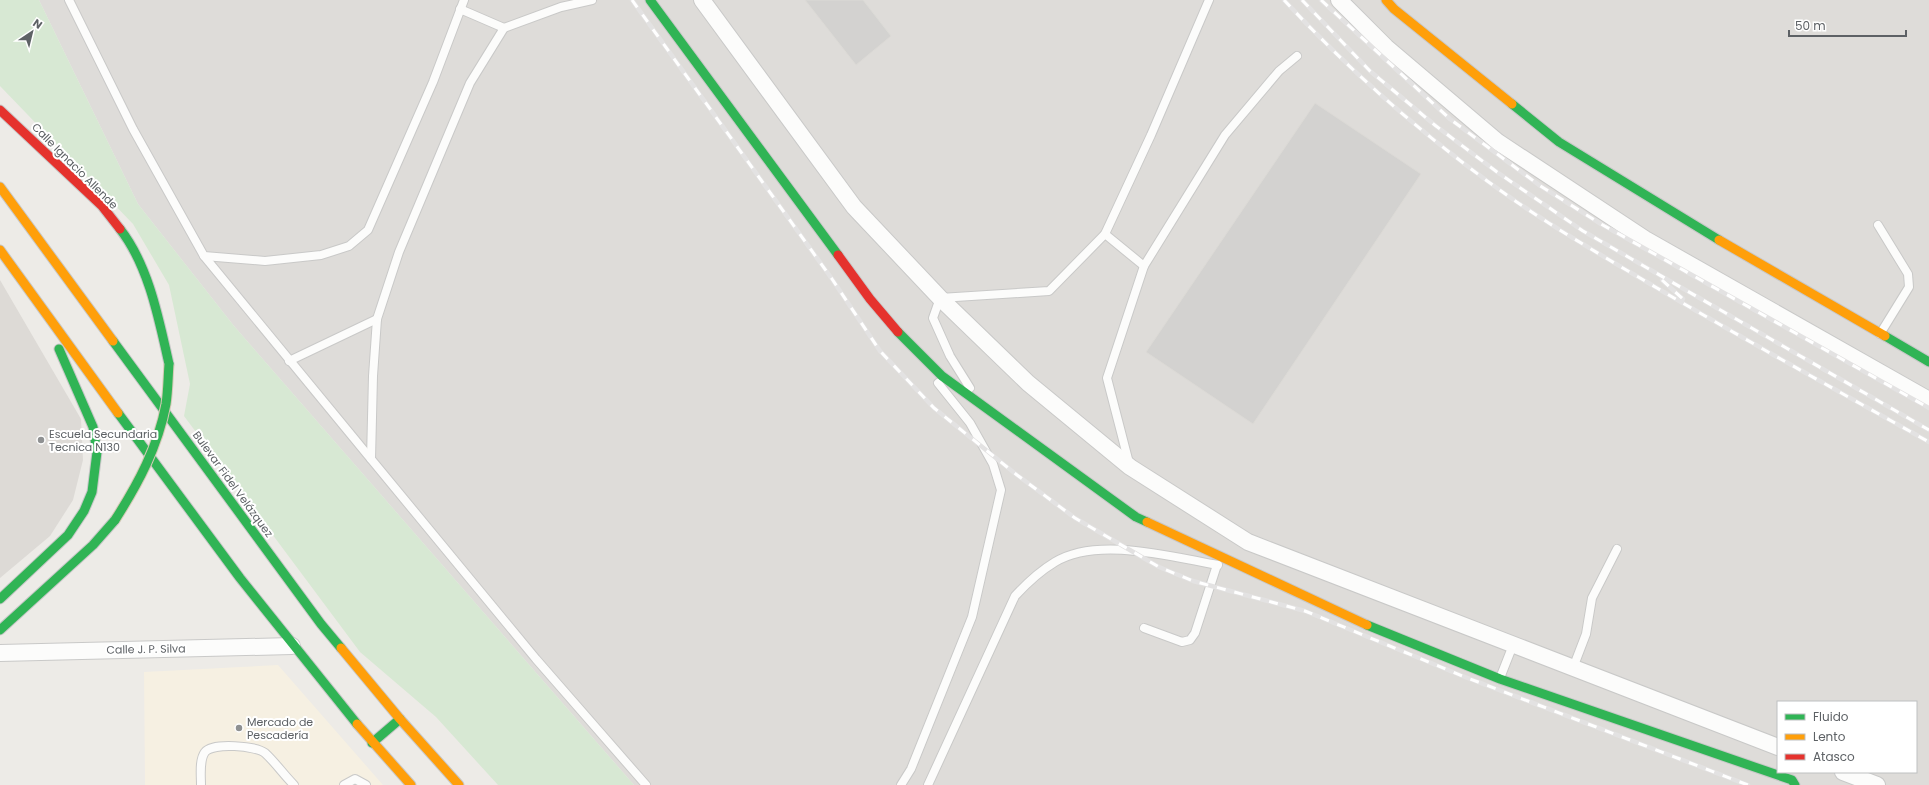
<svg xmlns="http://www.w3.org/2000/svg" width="1929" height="785" viewBox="0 0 1929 785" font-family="Poppins,sans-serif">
	<rect width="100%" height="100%" fill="#edebe7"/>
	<polygon fill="#f6f0e2" points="278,665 383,785 145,785 144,672"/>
	<path fill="#dedcd9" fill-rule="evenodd" d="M 39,0 L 1929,0 L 1929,785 L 634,785 L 234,326 L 138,204 ZM 1778,702 L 1916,702 L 1916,772 L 1778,772 Z"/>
	<polygon fill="#dddad6" points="0,280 81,419 83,460 73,500 50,536 0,578"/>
	<polygon fill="#d7e8d3" points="0,0 39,0 138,204 234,326 634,785 498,785 436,717 360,652 184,416 190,384 169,285 133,224 0,86"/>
	<g fill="#d3d2d0" stroke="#dcdad6">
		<polygon points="805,0 863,0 891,36 856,65"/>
		<polygon points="1315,103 1421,174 1253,424 1146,352"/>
	</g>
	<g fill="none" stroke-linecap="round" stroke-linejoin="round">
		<g stroke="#c9c9c8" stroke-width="10">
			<g id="lane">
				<polyline points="69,0 133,129 204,256 265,261 321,255 349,246 368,230 433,82 464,0"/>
				<polyline points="592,0 561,7 504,28 470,83 399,252 377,319 373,376 371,459 536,659 646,785"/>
				<polyline points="460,9 504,28"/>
				<polyline points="1878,225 1908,274 1909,287 1880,334"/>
				<polyline points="1105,234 1144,266"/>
				<polyline points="204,256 371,459"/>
				<polyline points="289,361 377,319"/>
				<polyline points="970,388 950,356 933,318 940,298 1049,291 1105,234 1151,135 1209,0"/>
				<polyline points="1129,463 1107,378 1144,266 1225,135 1279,71 1297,56"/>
				<polyline points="1144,628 1182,642 1190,640 1195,633 1217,565"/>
				<polyline points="1573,668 1586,634 1592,598 1617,549"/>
				<polyline points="1500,678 1513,645"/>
				<path d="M 201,785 C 201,775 199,760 205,752 C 213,742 256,746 265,753 C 275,762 284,775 294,785"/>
				<polyline points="344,785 355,779 366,785"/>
				<polyline points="901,785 911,769 972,617 1001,490 993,464 970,423 938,383"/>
				<path d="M 928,785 L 1015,596 C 1027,583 1040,571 1055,562 C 1097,536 1172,557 1218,565"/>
			</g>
		</g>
		<g stroke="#c9c9c8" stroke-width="18">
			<g id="street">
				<polyline points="702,0 854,207 940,298 1028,383 1130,467 1248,542 1778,747"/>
				<polyline points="1339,0 1386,47 1498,142 1645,239 1929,400"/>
				<polyline points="0,653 292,646"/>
				<polyline points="1843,772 1877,785"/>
			</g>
		</g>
		<g stroke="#c8c8c8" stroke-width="11">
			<g id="fast">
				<polyline points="650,0 838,255"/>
				<polyline points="1512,104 1559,142 1719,240"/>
				<path d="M 120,229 C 149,266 159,320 169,364"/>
				<polyline points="898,332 942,376 1136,517 1147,522"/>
				<polyline points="1885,336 1929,362"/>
				<polyline points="113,341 321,624 341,648"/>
				<polyline points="118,413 240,578 357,724"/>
				<polyline points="0,599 68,535 84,511 92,492 97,452 93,427 59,349"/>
				<polyline points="1367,625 1500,679 1792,780 1795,785"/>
				<polyline points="0,630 93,545 115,520"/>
				<polyline points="372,743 400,719"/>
			</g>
		</g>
		<g stroke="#c8c8c8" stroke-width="11">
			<g id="slow">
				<polyline points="1386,0 1394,9 1512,104"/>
				<polyline points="0,187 113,341"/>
				<polyline points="1719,240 1885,336"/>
				<polyline points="0,250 118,413"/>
				<polyline points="1147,522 1367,625"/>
				<polyline points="341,648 400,719 459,785"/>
				<polyline points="357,724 411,785"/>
			</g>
		</g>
		<g stroke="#c8c8c8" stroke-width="11">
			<g id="jam">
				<polyline points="0,110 102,206 120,229"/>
				<polyline points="838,255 870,299 898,332"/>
			</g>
		</g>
		<use href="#lane" stroke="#fcfcfb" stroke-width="8"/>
		<use href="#street" stroke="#fcfcfb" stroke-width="16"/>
		<use href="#fast" stroke="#30b455" stroke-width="9"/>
		<use href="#slow" stroke="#ff9f0a" stroke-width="9"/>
		<use href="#jam" stroke="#e5322d" stroke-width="9"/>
		<g stroke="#e3e2e2" stroke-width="4.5">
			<g id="rail">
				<polyline points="632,0 832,279 880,351 934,408 1017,475 1075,518 1159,567 1193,581 1305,611 1465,677 1748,785"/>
				<path d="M 1284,0 C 1347,68 1416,129 1490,183 C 1543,222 1601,255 1657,288 C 1747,341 1838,391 1929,442"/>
				<polyline points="1302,0 1370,71 1436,126 1497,172 1583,231 1929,430"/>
				<polyline points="1321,0 1450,119 1539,185 1601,224 1929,408"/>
				<polyline points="1662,280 1683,299"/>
			</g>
		</g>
		<use href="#rail" stroke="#fff" stroke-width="3" stroke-dasharray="9" stroke-linecap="butt"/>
		<g stroke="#d4cab6" stroke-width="11" stroke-linecap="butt">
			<path id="fast-bridge" d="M 115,520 C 138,484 158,447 166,404 C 168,391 168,377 169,364"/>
		</g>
		<use href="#fast-bridge" stroke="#30b455" stroke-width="9"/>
	</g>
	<g fill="#8f9192" stroke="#fff" stroke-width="1.5">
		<circle cx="41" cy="440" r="4"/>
		<circle cx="239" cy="728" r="4"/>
	</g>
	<g text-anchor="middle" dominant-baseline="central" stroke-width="4" stroke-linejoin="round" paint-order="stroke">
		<g font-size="11" fill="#5d6165" stroke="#fff">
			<text transform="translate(75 166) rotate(45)">Calle Ignacio Allende</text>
			<text transform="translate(233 484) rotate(54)">Bulevar Fidel Velázquez</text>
			<text transform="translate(146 649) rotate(-1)">Calle J. P. Silva</text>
		</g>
		<g font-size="11" fill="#5d6165" stroke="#fff" text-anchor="start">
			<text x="49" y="434">Escuela Secundaria<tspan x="49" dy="13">Tecnica N130</tspan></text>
			<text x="247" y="722">Mercado de<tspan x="247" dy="13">Pescadería</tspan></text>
		</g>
	</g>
	<rect x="1777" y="701" width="140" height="72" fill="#ffffff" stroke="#bec0c1"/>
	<rect x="1785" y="714" width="20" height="6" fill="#30b455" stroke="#bec0c1"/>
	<text x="1813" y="721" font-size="12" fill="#5d6165">Fluido</text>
	<rect x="1785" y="734" width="20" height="6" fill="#ff9f0a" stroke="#bec0c1"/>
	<text x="1813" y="741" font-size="12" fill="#5d6165">Lento</text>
	<rect x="1785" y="754" width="20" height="6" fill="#e5322d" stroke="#bec0c1"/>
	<text x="1813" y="761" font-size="12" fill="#5d6165">Atasco</text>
	<g transform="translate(32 32) rotate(35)" stroke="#ffffff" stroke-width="3" paint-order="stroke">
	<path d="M0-3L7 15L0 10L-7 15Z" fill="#5d6165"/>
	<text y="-6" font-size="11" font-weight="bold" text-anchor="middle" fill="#5d6165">N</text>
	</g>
	<path d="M1789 30v6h117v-6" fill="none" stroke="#5d6165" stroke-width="2"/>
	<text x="1795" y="30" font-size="12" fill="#5d6165" stroke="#ffffff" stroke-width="3" paint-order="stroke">50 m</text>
</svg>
